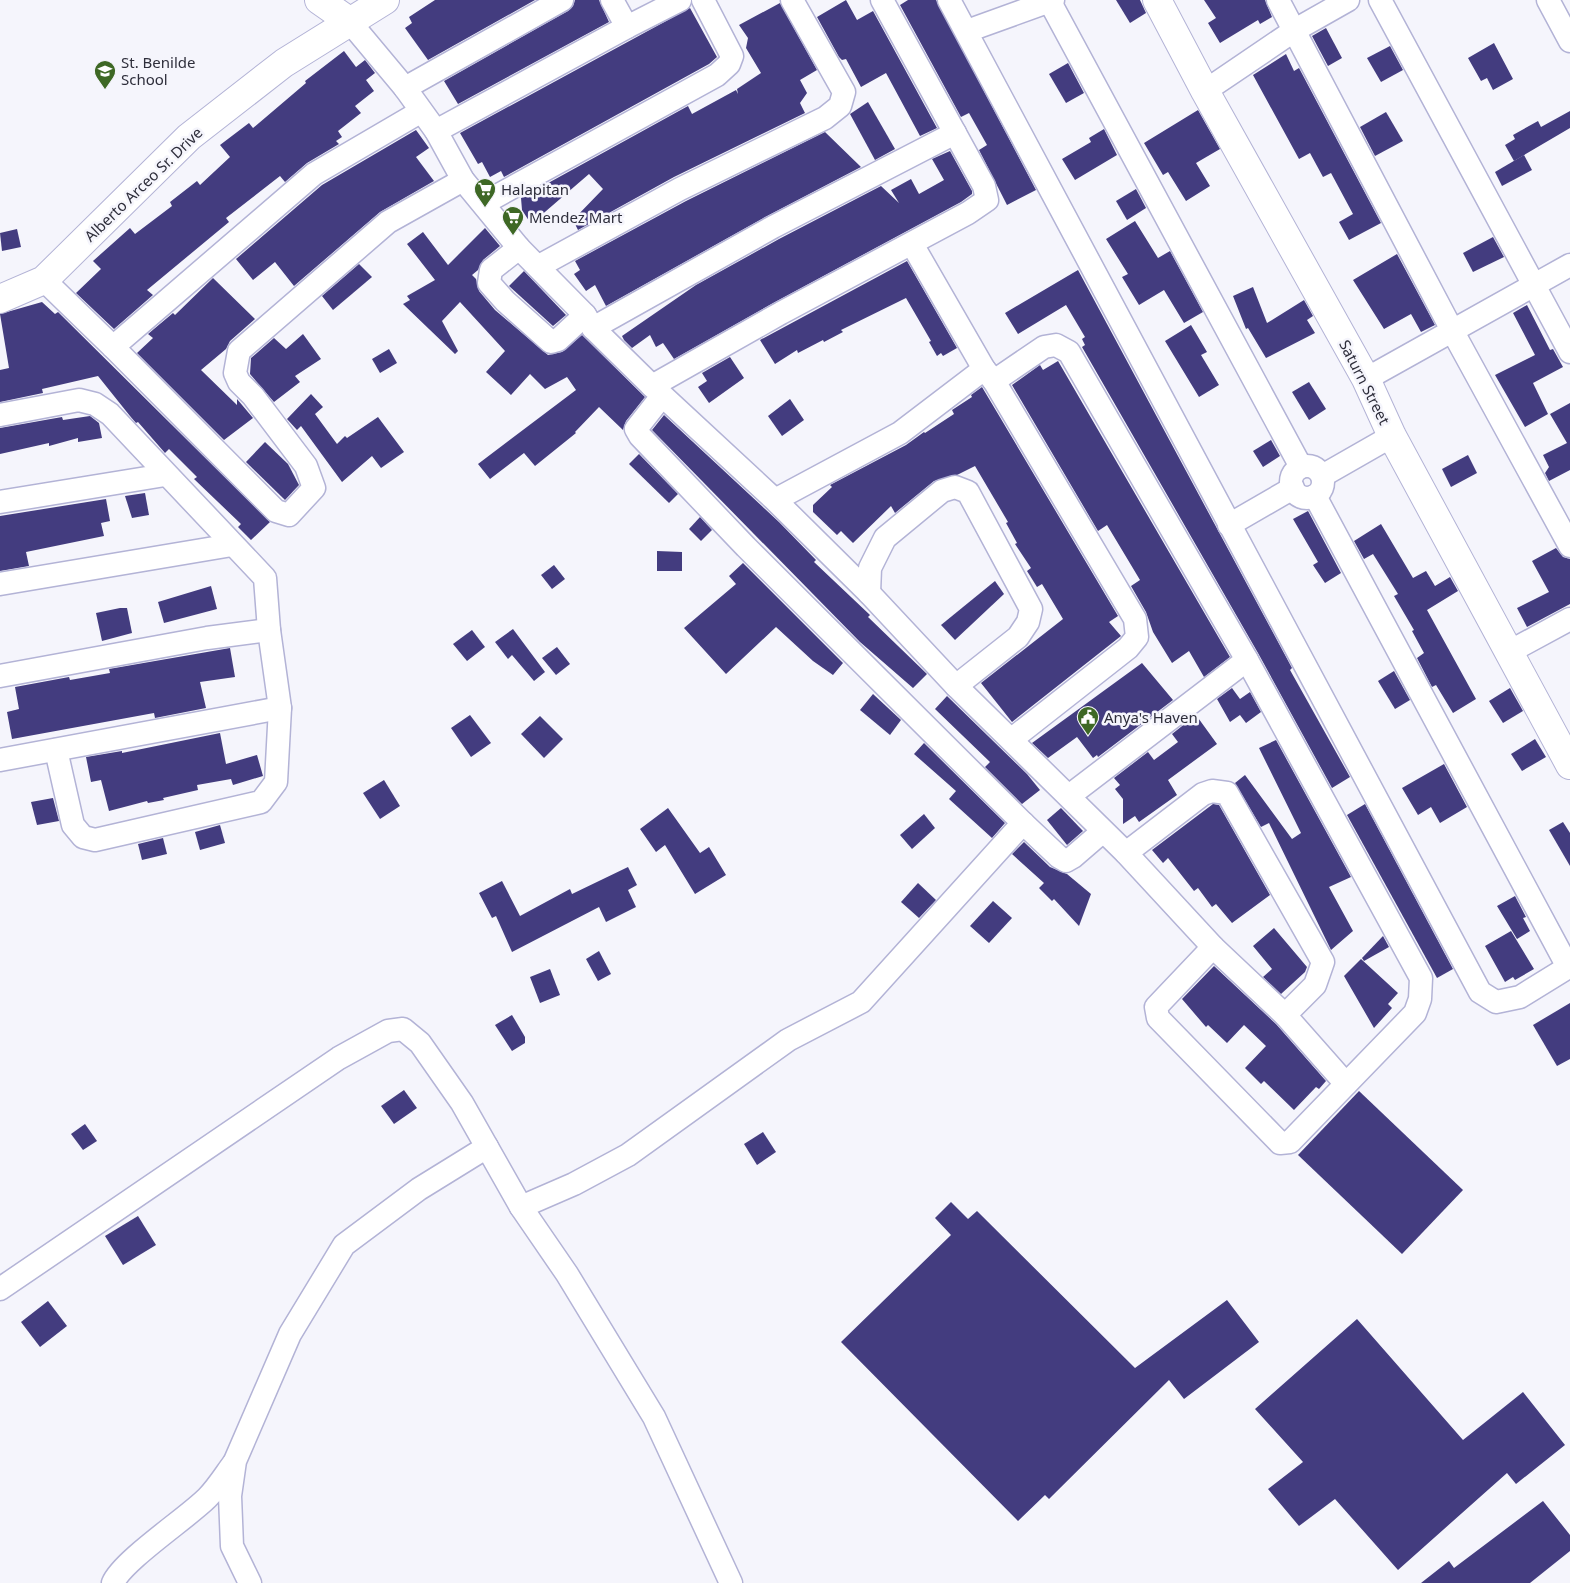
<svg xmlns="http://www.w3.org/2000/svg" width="1570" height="1583" viewBox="0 0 1570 1583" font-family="'Noto Sans',sans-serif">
	<rect width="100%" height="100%" fill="#f5f5fc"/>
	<g fill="#433c7f">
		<polygon points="435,0 535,0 428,60 405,28 412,23 409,17"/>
		<polygon points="575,0 599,0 609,22 458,104 444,81 568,11 573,6"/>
		<polygon points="846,0 857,20 873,11 937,128 920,136 886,73 861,87 846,59 842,60 839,57 817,17"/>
		<polygon points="908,0 936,0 1036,190 1007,205 979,150 987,145 969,113 961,117 900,5"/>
		<polygon points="1116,0 1140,0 1146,13 1130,23"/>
		<polygon points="1204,0 1265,0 1272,17 1260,24 1258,20 1220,43 1208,23 1216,18"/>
		<polygon points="780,3 817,70 800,80 807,93 800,103 805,113 674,177 578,230 573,220 603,189 589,174 531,224 522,210 521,198 688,106 692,114 736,90 738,94 737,89 761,73 746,48 748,38 739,25"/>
		<polygon points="690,8 717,57 709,64 504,177 501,171 490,177 482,162 478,164 460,133"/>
		<polygon points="1326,28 1342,58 1328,66 1312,36"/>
		<polygon points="1494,43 1513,79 1493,90 1487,78 1481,81 1468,58"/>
		<polygon points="1390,46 1403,70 1381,82 1367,58"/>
		<polygon points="344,51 356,67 365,60 375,73 366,80 374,91 355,106 361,113 338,131 342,137 336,141 339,144 307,163 285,182 280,176 226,218 229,222 147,290 153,295 114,329 76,293 101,269 93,261 130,228 135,234 172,206 170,202 197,181 200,185 230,157 220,145 249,123 253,128 306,83 305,81"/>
		<polygon points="1286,54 1294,71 1299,68 1381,223 1349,240 1339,222 1353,214 1331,173 1323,177 1310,153 1299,159 1253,75"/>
		<polygon points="1068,63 1084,93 1066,103 1049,74"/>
		<polygon points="868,102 895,149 875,160 850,114"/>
		<polygon points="1198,110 1220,149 1196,163 1210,186 1186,201 1168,172 1163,175 1144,143"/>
		<polygon points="1570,111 1570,128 1514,161 1505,145 1515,139 1513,135 1538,121 1541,127"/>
		<polygon points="1386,112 1403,141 1375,156 1360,127"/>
		<polygon points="1104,129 1117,155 1075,180 1062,159 1091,142 1089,138"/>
		<polygon points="416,130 429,148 416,157 434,181 380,212 294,286 275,262 253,280 236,259 322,185"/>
		<polygon points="825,132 861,167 767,216 606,306 595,285 586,291 574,274 580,270 575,261 686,201"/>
		<polygon points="950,151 972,191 972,194 961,202 775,302 674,359 663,343 656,347 650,335 632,348 624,340 622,336 696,285 779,239 881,186 899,203 891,190 911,179 919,194 944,180 932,159"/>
		<polygon points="1524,155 1532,170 1502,186 1495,172"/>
		<polygon points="1136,189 1146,208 1127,220 1116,201"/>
		<polygon points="1135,221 1158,258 1170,251 1203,312 1184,323 1164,290 1139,305 1122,277 1128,274 1106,239"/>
		<polygon points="485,228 500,246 483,260 478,270 472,275 476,279 479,291 495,310 548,355 562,352 582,335 645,397 626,421 623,430 599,407 575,432 576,433 535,466 524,453 490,479 478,464 576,390 567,377 545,389 530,374 511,395 486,372 505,351 460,302 442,321 458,351 455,354 403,304 410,300 407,296 435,280 407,244 423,232 448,265"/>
		<polygon points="17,229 21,247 2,251 0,233"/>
		<polygon points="1493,237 1504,257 1473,272 1463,253"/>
		<polygon points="1397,254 1435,325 1421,332 1411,314 1384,329 1353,280"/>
		<polygon points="907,261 957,348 943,356 941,353 937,356 929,342 931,341 906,298 841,330 843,332 824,342 823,340 798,353 797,350 775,364 760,340"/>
		<polygon points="359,264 372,277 333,310 322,296"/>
		<polygon points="1078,270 1292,668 1290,670 1350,777 1332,788 1258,653 1082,347 1085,345 1082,339 1085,337 1066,305 1018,334 1005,313"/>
		<polygon points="524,271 566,315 553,326 509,286"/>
		<polygon points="213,278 255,319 230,341 226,349 201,370 237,405 237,399 253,418 224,440 137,353 153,338 148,334 173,313 175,315"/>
		<polygon points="1253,287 1267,323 1304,300 1313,316 1307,320 1315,333 1266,358 1248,328 1246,329 1233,296"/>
		<polygon points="42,302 55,314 58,312 270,522 251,540 238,527 241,524 194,479 197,477 169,449 165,453 138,422 136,423 130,416 98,376 42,389 43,393 0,402 0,370 9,368 0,314"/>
		<polygon points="1527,305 1550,350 1553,349 1563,367 1533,383 1548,414 1525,427 1495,375 1535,355 1513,313"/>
		<polygon points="1191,325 1207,352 1201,355 1219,385 1199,397 1165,341"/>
		<polygon points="303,334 321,359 295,376 300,382 274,402 250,374 251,358 274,338 286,349"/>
		<polygon points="389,349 397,363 380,373 372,359"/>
		<polygon points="730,357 744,378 709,403 698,387 707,381 702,373"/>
		<polygon points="1058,361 1230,657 1204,677 1189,651 1172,663 1153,632 1146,612 1131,586 1140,580 1107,525 1098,531 1012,385 1040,365 1043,370"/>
		<polygon points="1309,382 1326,409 1309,420 1292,392"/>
		<polygon points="982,387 1118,616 1109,622 1121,636 1012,722 981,683 1063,619 1042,584 1037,587 1027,571 1031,568 1015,544 1017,543 1006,523 1008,522 975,466 957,475 934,481 895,513 891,506 853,543 841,531 837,535 813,512 813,505 832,487 830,485 906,445 924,432 925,433 954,414 952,410 972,397 971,395"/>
		<polygon points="311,394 323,407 315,414 337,444 345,436 347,438 378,417 404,452 381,468 372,456 342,482 301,426 297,430 287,419"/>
		<polygon points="790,399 804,420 782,436 768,416"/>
		<polygon points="1570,403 1570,470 1549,481 1545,473 1549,467 1543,455 1567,443 1550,414"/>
		<polygon points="664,415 779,522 816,560 814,562 870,615 868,617 927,674 913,688 860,642 652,430"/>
		<polygon points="90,416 99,423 102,438 78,442 78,438 49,446 49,443 0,454 0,428 62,417 63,420"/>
		<polygon points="1271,440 1280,456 1263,467 1253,451"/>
		<polygon points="265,442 288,464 299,485 285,500 246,462"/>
		<polygon points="639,454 678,494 669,503 629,464"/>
		<polygon points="1468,455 1477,473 1451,487 1442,469"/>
		<polygon points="145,493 149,515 132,518 125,496"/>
		<polygon points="106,499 110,521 101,523 104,536 26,552 29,566 0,571 0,516"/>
		<polygon points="1308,511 1341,573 1325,583 1313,565 1318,562 1293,519"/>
		<polygon points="700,517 712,530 701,541 689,529"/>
		<polygon points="1381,524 1413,578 1426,571 1435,586 1450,577 1458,591 1427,610 1476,699 1453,713 1436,685 1432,687 1417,658 1424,653 1412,631 1414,630 1394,596 1398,594 1373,554 1364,559 1354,541"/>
		<polygon points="1556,548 1563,557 1570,559 1570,604 1527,627 1517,608 1549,592 1532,561"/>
		<polygon points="657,551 682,552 682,571 657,571"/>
		<polygon points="743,563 843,663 833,675 813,661 776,627 726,674 684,628 736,584 729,576"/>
		<polygon points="554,565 565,579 552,589 541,575"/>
		<polygon points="995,581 1004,594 955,640 941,625"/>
		<polygon points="211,586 217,609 164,623 158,602"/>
		<polygon points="120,608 127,608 132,633 102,641 96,613"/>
		<polygon points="513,629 545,672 534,681 512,655 508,659 495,642"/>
		<polygon points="472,630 485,647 467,661 453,644"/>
		<polygon points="557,647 570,664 556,675 542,658"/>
		<polygon points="230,648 235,677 200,682 206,708 155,718 154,713 12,739 7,712 19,709 15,687 69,677 70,680 110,673 109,669"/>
		<polygon points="1142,663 1173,700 1098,757 1097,755 1093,758 1077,737 1048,758 1032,743"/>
		<polygon points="1394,671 1410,700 1395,709 1378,681"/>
		<polygon points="1232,688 1240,699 1250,692 1261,712 1246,723 1240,715 1230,722 1217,699"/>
		<polygon points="1510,688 1523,711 1503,723 1489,701"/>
		<polygon points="873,694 901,720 890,735 860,710"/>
		<polygon points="947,696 1027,774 1040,790 1022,804 985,767 990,762 935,709"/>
		<polygon points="470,715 491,743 471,757 451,728"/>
		<polygon points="1196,715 1217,744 1168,780 1177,795 1139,822 1135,816 1123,824 1123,799 1115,789 1120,785 1114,778 1148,752 1154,760 1178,742 1172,734"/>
		<polygon points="540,716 563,739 544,758 521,734"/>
		<polygon points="220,733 226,764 257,755 263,776 233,785 231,779 197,785 198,790 163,798 164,800 148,803 147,801 109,811 101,780 91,782 86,757 122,751 122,753"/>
		<polygon points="1535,739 1546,757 1522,771 1511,754"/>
		<polygon points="1276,740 1351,877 1329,887 1353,931 1331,950 1269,823 1261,827 1235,783 1245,775 1292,839 1301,833 1259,748"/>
		<polygon points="924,743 1005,823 992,838 949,799 956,791 914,754"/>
		<polygon points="1444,764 1467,807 1440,823 1431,807 1418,815 1402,788"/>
		<polygon points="384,780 400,806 380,819 363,793"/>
		<polygon points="53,798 59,821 37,825 31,802"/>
		<polygon points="1213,804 1219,805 1270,895 1232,923 1216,904 1212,907 1198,888 1194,891 1168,858 1163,863 1152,850"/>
		<polygon points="1365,804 1453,969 1437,978 1347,815"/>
		<polygon points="668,808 700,853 709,847 726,875 695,894 665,845 656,852 640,829"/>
		<polygon points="1061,808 1083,831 1067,845 1047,820"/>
		<polygon points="924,814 935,828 912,849 900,835"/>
		<polygon points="1563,822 1570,833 1570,866 1549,830"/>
		<polygon points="220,825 225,843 200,850 195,832"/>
		<polygon points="163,838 167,854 142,860 138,844"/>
		<polygon points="1024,842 1050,867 1067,874 1091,894 1079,926 1054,899 1052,901 1039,888 1044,883 1012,854"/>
		<polygon points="628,867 637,885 628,890 636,907 606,922 599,907 512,952 496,916 492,918 479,893 502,881 520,916 570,889 572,894"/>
		<polygon points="918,883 936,900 919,918 901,902"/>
		<polygon points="1515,896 1526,917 1523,918 1530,931 1517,939 1497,906"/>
		<polygon points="993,901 1012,918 989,943 970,926"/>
		<polygon points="1274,928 1307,967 1305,972 1281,994 1263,977 1272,969 1253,946"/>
		<polygon points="1511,931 1534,969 1515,980 1513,977 1505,982 1485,946"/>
		<polygon points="1383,936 1389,947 1364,961 1362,958"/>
		<polygon points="599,951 611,974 598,981 586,959"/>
		<polygon points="1361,959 1398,993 1388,1004 1392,1008 1374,1028 1344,976"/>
		<polygon points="1214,966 1276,1024 1326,1081 1319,1089 1316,1087 1294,1110 1264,1081 1261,1084 1245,1068 1266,1046 1244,1025 1227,1043 1208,1025 1206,1027 1182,999"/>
		<polygon points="550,969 560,995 540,1003 530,977"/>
		<polygon points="1570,1003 1570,1059 1557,1066 1533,1025"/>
		<polygon points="512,1015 525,1037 525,1043 512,1051 495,1025"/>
		<polygon points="404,1090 417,1108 394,1124 381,1106"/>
		<polygon points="1359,1091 1463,1190 1402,1254 1298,1155"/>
		<polygon points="85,1124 97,1141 83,1150 71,1134"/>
		<polygon points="763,1132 776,1152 757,1165 744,1144"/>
		<polygon points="951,1202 968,1219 977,1211 1135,1368 1227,1300 1259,1342 1184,1399 1169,1380 1049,1499 1045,1495 1018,1521 841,1342 951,1235 935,1218"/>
		<polygon points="138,1216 156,1245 123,1265 105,1236"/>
		<polygon points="48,1301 67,1326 40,1347 21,1322"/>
		<polygon points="1357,1319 1463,1440 1523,1392 1565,1445 1516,1484 1507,1473 1398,1570 1335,1499 1299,1526 1268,1489 1303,1462 1255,1409"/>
		<polygon points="1543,1501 1570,1535 1570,1551 1530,1583 1421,1583 1449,1561 1454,1568"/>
	</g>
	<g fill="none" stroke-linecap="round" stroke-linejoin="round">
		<g stroke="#b3b3d6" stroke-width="25">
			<g id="street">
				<polyline points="612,0 627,27 680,0"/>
				<polyline points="949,0 1480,992 1496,1002 1520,997 1570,966"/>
				<polyline points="1278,0 1453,332 1570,546"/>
				<polyline points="1380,0 1570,352"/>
				<polyline points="1548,0 1570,41"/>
				<polyline points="1050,2 1301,467"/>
				<polyline points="349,21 405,88 436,131 463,180 519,248 585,315 593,328 652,386"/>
				<polyline points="967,31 1053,0"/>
				<polyline points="405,88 562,0"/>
				<polyline points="1205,91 1295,30 1348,0"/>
				<polyline points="420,112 314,174 113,347 276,511 289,515 314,488 306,466 253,396 239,382 235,373 239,351 388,222 463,180"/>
				<polyline points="436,131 627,27"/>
				<polyline points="484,203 717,75 729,64 732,56 703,0"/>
				<polyline points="912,244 984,369"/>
				<polyline points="519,248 491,270 489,283 505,301 551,342 558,340 585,315"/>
				<polyline points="539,266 680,189 825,118 840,106 844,92 792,0"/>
				<polyline points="44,280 113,347"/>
				<polyline points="593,328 773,227 955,133"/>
				<polyline points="1366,379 1570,265"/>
				<polyline points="994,381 1135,619 1137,637 1128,648 1012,739"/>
				<polyline points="662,396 636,429 640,436 746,547 1023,823 1059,857 1066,861 1073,857 1102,832"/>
				<polyline points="0,415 79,400 95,404 110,414 265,578 269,630 280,708 276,782 261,802 95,840 83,837 73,825 56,750"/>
				<circle cx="1307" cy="482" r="16"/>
				<polyline points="1322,476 1392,436"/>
				<polyline points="1315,496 1568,967"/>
				<polyline points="775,500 900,433 984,369 994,381 1044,347 1056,345 1069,352 1247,660 1421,978 1420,999 1415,1013 1290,1142 1280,1143 1158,1018 1156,1007 1213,947 1126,853 956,686 869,593 775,500 652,386 781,313 968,213 987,200 984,186 882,0"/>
				<polyline points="0,502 165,475"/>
				<polyline points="1229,525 1293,488"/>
				<polyline points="0,584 232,545"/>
				<polyline points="869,593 870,568 885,538 942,491 955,487 968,492 1031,609 1028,622 1018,637 956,686"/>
				<polyline points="1509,652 1570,619"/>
				<polyline points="0,676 207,638 269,630"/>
				<polyline points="0,760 280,708"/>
				<polyline points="1069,796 1247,660"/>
				<polyline points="1126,853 1203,794 1212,791 1227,793 1323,962 1315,985 1285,1015"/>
				<polyline points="1213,947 1285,1015 1346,1084"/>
				<polyline points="521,1207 567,1274 654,1417 731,1583"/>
				<polyline points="0,1289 339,1058 388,1031 403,1029 420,1043 462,1103 521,1207 574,1184 628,1155 788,1040 861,1002 1023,823"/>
				<path d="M 113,1583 C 122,1561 187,1518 207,1498 C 217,1488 225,1475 233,1464"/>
				<polyline points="250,1583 232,1546 230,1496 235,1461 290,1334 344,1245 419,1189 487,1147"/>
			</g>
		</g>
		<g stroke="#b3b3d6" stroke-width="30">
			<g id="secondary">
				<polyline points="319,0 349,21"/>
				<polyline points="1157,0 1205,91 1366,379 1392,436 1570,765"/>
				<polyline points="0,299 44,280 189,137 284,63 385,0"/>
			</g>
		</g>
		<use href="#street" stroke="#fff" stroke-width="22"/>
		<use href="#secondary" stroke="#fff" stroke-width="28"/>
	</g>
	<defs>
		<g id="school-pin" transform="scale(1.125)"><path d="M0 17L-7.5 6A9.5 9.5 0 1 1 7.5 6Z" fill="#3e6825" stroke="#f5f5fc"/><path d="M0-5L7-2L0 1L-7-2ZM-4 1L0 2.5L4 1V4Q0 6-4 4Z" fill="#fff"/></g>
		<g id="supermarket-pin" transform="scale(1.125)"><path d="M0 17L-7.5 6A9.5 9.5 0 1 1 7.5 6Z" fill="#3e6825" stroke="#f5f5fc"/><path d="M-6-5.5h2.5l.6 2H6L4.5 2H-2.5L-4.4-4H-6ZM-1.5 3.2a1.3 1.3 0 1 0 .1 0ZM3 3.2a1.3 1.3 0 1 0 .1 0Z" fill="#fff"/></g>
		<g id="civic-pin" transform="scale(1.125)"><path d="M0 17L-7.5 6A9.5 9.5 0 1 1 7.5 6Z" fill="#3e6825" stroke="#f5f5fc"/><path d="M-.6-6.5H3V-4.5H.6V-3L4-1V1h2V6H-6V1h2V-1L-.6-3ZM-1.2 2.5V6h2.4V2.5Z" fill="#fff"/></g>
	</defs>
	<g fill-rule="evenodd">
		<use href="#school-pin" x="105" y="71"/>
		<use href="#supermarket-pin" x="485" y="189"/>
		<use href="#supermarket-pin" x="513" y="217"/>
		<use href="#civic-pin" x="1088" y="717"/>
	</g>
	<g text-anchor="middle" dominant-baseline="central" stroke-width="5" stroke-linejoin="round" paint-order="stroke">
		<g font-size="15" fill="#2e2e3b" stroke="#f5f5fc" text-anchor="start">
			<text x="121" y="62">St. Benilde<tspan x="121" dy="17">School</tspan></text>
			<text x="501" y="189">Halapitan</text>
			<text x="529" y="217">Mendez Mart</text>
			<text x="1104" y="717">Anya's Haven</text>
		</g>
		<g font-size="15" fill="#2e2e3b" stroke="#f5f5fc">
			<text transform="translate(143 184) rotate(-44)">Alberto Arceo Sr. Drive</text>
			<text transform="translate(1365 382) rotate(63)">Saturn Street</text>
		</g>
	</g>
</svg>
